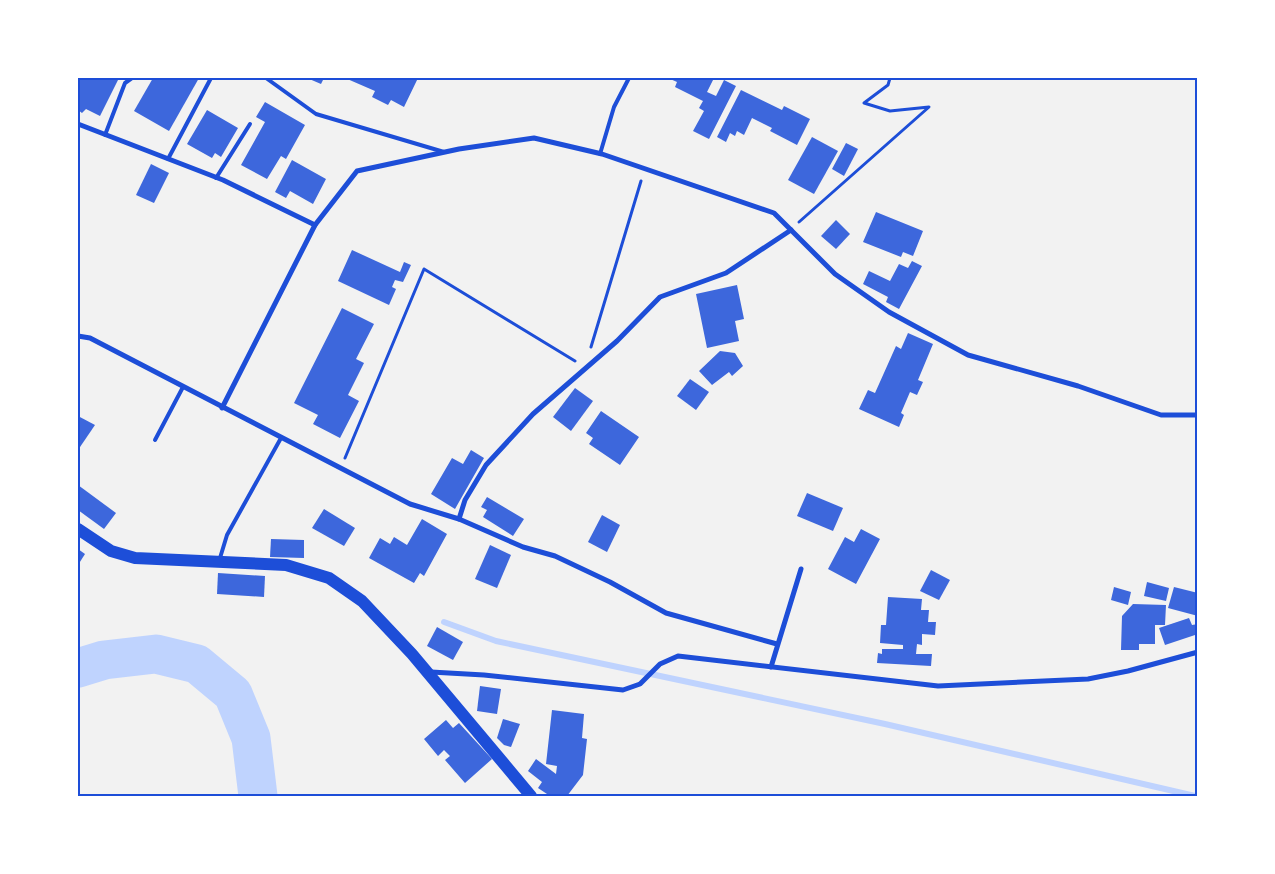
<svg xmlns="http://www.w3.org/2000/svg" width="1275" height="874" viewBox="0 0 1275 874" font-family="'Titillium Web',sans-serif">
	<rect width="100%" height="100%" fill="#f2f2f2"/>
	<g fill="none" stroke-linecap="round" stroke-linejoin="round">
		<polyline stroke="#bfd3fe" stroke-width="6" points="444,622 496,641 885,724 1195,796"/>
		<polyline stroke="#bfd3fe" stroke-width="39" points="78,668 104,660 156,654 197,664 233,694 251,738 258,796"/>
	</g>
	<g fill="#3d67dc">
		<polygon points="79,78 119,78 100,116 86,109 82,113 78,110"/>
		<polygon points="153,78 199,78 169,131 134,111"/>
		<polygon points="307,78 324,78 321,84"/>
		<polygon points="345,78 418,78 404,107 391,100 388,105 372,97 375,91"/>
		<polygon points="668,78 714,78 707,92 716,96 724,80 736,86 709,139 693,131 704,111 699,108 703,101 675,87 677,82"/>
		<polygon points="741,90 782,110 784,106 810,119 797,145 770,131 772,128 752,118 744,135 737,131 735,136 730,133 726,142 717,137"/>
		<polygon points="265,102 305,125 286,159 281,156 267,179 241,165 265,122 256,117"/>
		<polygon points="207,110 238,128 221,157 215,153 212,158 187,144"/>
		<polygon points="812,137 838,151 814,194 788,180"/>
		<polygon points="846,143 858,149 844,176 832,169"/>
		<polygon points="292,160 326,179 313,204 290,191 286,198 275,192"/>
		<polygon points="151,164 169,173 154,203 136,195"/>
		<polygon points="876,212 923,231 913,256 903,252 901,257 863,242"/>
		<polygon points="836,220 850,234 836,249 821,236"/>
		<polygon points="352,250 400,272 404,262 411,265 403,282 395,280 392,287 396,289 389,305 338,281"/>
		<polygon points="912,261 922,266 899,309 886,302 888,297 863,284 869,271 890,281 899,264 908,268"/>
		<polygon points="737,285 744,319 735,321 739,341 707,348 696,294"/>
		<polygon points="342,308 374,324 356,359 364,363 348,395 359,401 340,438 313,424 318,415 294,403"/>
		<polygon points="908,333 933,344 918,380 923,382 917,395 910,392 901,413 904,415 899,427 859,409 868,390 875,393 896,346 901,349"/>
		<polygon points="720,351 735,353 743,366 732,376 729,372 712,385 699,371"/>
		<polygon points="690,379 709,392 696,410 677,396"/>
		<polygon points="575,388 593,401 571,431 553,417"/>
		<polygon points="601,411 639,437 620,465 589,444 593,438 586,433"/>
		<polygon points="78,416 95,425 78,450"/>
		<polygon points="471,450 484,458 455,509 431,494 452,458 463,464"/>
		<polygon points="78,485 116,513 104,529 78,510"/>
		<polygon points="807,493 843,508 833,531 797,516"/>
		<polygon points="487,497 524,519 513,536 483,517 487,510 481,507"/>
		<polygon points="324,509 355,528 344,546 312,528"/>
		<polygon points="602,515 620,525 607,552 588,542"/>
		<polygon points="422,519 447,534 424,576 420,573 414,583 369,558 380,538 390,544 394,537 407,545"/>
		<polygon points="861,529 880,539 856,584 828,569 845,537 854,542"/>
		<polygon points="271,539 304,540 304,558 270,557"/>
		<polygon points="490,545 511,555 497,588 475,579"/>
		<polygon points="78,549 85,554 78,565"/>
		<polygon points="931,570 950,580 939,600 920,591"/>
		<polygon points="218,573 265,576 264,597 217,594"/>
		<polygon points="1147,582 1169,588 1166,601 1144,596"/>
		<polygon points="1114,587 1131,592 1128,605 1111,600"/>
		<polygon points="1174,587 1198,593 1198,616 1168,608"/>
		<polygon points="888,597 922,599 921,610 929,610 928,622 936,622 935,635 922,634 922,645 917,644 916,654 932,654 931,666 877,663 878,653 882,654 882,649 903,649 903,645 880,643 881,625 886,625"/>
		<polygon points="1133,604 1166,605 1165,625 1155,625 1155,644 1139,644 1139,650 1121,650 1122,616"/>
		<polygon points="1189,618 1192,625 1198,624 1198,634 1165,645 1159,628"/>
		<polygon points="437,627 463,642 453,660 427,646"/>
		<polygon points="480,686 501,689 497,714 477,711"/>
		<polygon points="552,710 584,714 582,738 587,739 583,775 567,796 550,796 538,788 542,782 528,771 536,759 556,774 557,766 546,764"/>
		<polygon points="503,719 520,724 511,747 504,745 497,738"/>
		<polygon points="446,720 453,728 459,723 492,759 465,783 445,760 450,756 444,750 438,756 424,739"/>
	</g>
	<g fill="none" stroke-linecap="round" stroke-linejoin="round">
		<g stroke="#1d4ed8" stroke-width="3">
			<polyline points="799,222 929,107 890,111 864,103 888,85 890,78"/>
			<polyline points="591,347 641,181"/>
			<polyline points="345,458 424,269 575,361"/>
		</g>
		<g stroke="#1d4ed8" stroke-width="4">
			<polyline points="266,78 316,114 444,152"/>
			<polyline points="105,135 125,83 132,78"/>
			<polyline points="600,154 614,107 629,78"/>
			<polyline points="168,159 211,78"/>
			<polyline points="216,178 250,124"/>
			<polyline points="155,440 183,387"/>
			<polyline points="220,558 227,535 281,438"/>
		</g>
		<g stroke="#1d4ed8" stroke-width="5">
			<polyline points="78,124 223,180 315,225"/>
			<polyline points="78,336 90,338 410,504 459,519 523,547 555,556 610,582 666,613 777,644"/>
			<polyline points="222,408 315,225 357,171 459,149 534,138 602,154 774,213 835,274 889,312 968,355 1078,386 1161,415 1198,415"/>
			<polyline points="459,519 465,500 486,465 533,414 617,341 660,297 726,273 791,230"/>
			<polyline points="771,667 801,569"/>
			<polyline points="431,672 484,675 623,690 640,684 660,664 678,656 938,686 1088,679 1128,671 1198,652"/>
		</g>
		<polyline stroke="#1d4ed8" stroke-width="12" points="78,529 111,551 135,558 286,565 329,578 362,601 412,654 531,796"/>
	</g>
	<rect width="1275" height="874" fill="none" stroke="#ffffff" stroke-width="158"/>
	<rect x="79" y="79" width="1117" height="716" fill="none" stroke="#1d4ed8" stroke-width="2"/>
</svg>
